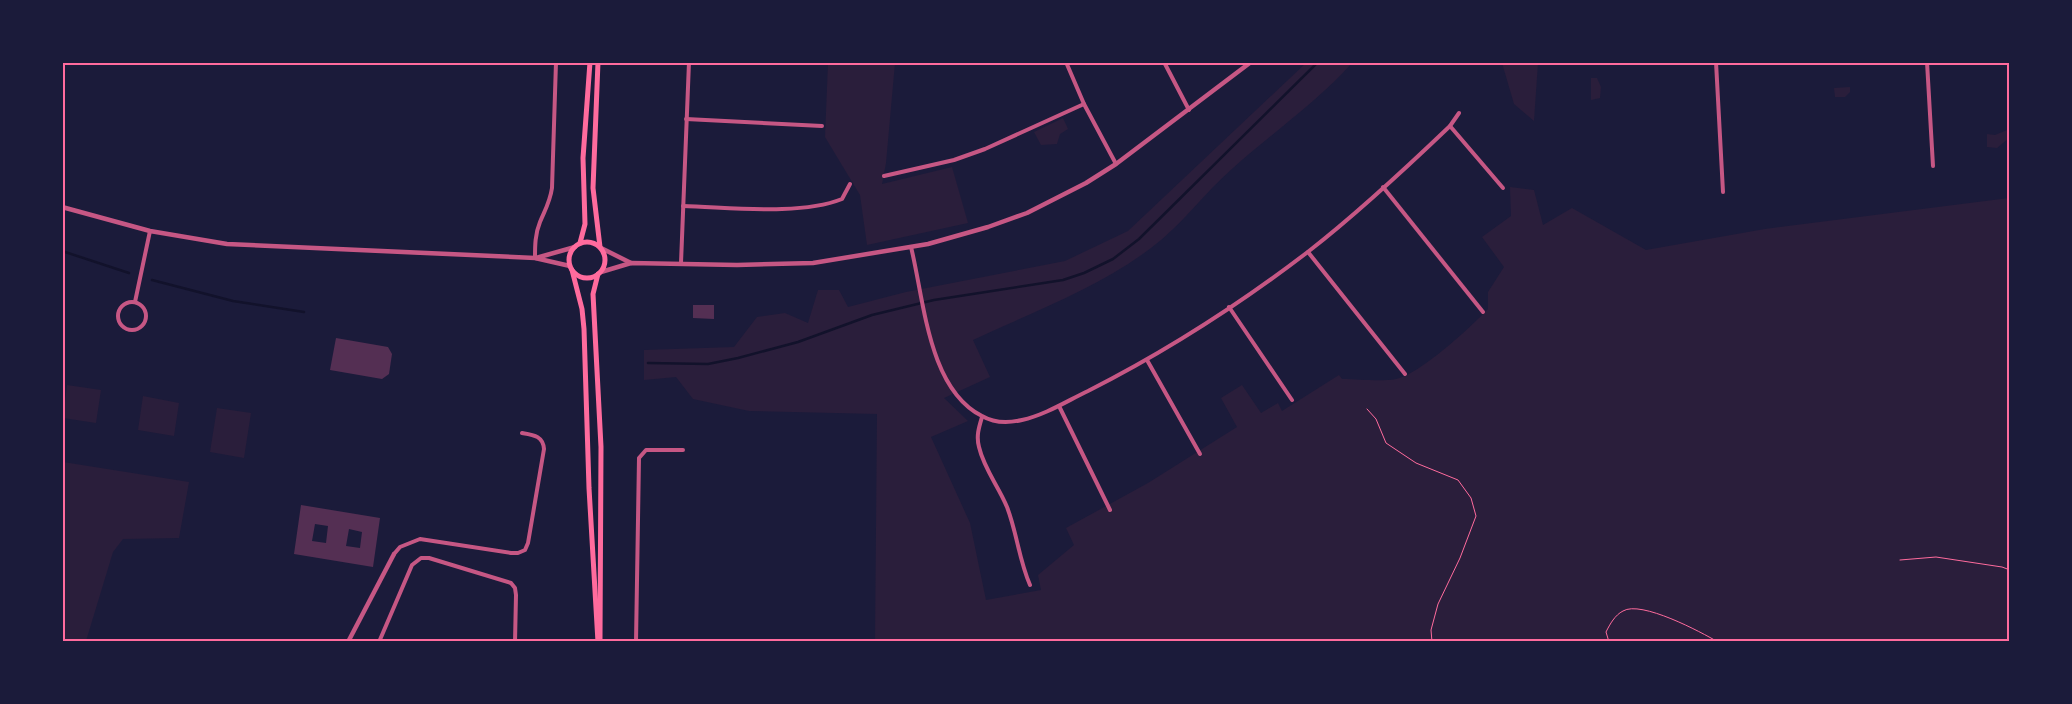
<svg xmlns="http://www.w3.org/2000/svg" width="2072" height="704" viewBox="0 0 2072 704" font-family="Lato,sans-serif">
	<rect width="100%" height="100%" fill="#1b1b3a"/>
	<g fill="#2a1e3b">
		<polygon points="828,63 895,63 886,163 882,184 952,167 968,223 867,245 860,195 825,137"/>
		<path d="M 1306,63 L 1352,63 C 1317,102 1272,133 1233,168 C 1204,193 1182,225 1151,248 C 1098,288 1033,312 973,340 L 990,377 L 944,398 L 968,421 L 931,437 L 970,523 L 986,600 L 1041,590 L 1038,575 L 1074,545 L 1066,528 L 1148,483 L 1237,427 L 1221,398 L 1242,385 L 1261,413 L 1278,403 L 1282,411 L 1339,375 L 1342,379 C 1358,379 1381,382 1396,379 C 1419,375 1471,327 1488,309 L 1488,292 L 1504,267 L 1482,237 L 1511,216 L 1510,187 L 1534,190 L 1543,225 L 1572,208 L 1646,250 L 1765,229 L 2009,198 L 2009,641 L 875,641 L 877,414 L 749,411 L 693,399 L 676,377 L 644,380 L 644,350 L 734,347 L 757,317 L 785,313 L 808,323 L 818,290 L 839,290 L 848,307 L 906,292 L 1065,261 L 1128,231 Z"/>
		<polygon points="1502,63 1538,63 1534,121 1514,104"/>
		<polygon points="1591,78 1597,78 1601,87 1600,98 1591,100"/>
		<polygon points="1850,87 1850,92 1845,97 1835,97 1834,88"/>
		<polygon points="1063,118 1068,129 1060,134 1057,144 1041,145 1034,132"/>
		<polygon points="2007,130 2009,138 1997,148 1987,147 1987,134 1995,135"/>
		<polygon points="67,385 101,390 96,423 63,418"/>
		<polygon points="143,396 179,403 174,436 138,430"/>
		<polygon points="217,408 251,413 244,458 210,452"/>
		<polygon points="63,462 189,482 179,538 123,539 113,552 86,641 63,641"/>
	</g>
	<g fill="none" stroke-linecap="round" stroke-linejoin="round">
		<g stroke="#12122b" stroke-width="2.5">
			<polyline points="62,251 129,273"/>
			<polyline points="152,280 233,301 304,312"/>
			<polyline points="648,363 708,364 738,358 798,342 872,315 934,300 1063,280 1084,273 1113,259 1139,239 1318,62"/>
		</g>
	</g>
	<g fill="#542f53" fill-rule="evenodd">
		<polygon points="693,305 714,305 714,319 693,318"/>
		<polygon points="336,338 388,347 392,354 389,374 382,379 330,370"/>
		<path d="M 301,505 L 380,518 L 373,567 L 294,554 ZM 315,524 L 328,526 L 326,543 L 312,541 ZM 349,529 L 362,532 L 360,548 L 346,546 Z"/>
	</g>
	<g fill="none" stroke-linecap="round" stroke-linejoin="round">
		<g stroke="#ff6b9d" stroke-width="1">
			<polyline points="1367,409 1376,419 1386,443 1416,463 1458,480 1471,498 1476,516 1460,558 1438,604 1431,630 1432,642"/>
			<polyline points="1900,560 1936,557 2002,567 2010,570"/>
			<path d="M 1609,642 L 1606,632 C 1610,624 1615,615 1623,611 C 1641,600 1701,632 1718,642"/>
		</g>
		<g stroke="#c65784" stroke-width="4">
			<polyline points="1066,62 1084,104 1116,164"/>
			<polyline points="1164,62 1189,110"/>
			<polyline points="1716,62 1723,192"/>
			<polyline points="1927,62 1933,166"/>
			<polyline points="686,119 822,126"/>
			<polyline points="1450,126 1503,188"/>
			<polyline points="884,176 954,160 985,149 1084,104"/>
			<polyline points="1383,187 1483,312"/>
			<path d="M 683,206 C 729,207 799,216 842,199 L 850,184"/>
			<path d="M 911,247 C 924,299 928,389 982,416 C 994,423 1009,423 1022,420 C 1045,415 1067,401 1088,391 C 1165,352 1240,304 1309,251 C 1358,213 1405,169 1450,126 L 1459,113"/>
			<polyline points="1308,252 1405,374"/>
			<path d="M 535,258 C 535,246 535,234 540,222 C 545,210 550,202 552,188 L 556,62"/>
			<polyline points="681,263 689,62"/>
			<circle cx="132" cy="316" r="14"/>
			<polyline points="135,302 150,231"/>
			<polyline points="1229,307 1292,400"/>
			<polyline points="1147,360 1200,454"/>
			<polyline points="1059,406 1110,510"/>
			<path d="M 982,417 C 979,427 976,436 979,447 C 984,469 999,487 1007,507 C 1017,533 1019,560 1030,585"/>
			<path d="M 394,554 L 400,547 L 420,539 L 511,553 L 518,553 L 525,550 L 528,543 L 544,449 C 543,436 534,435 522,433"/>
			<polyline points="379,642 412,565 421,558 429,558 511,583 515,588 516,595 515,642"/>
			<polyline points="636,642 639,458 646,450 683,450"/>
		</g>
		<g stroke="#c65784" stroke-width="4.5">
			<polyline points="62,207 150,231 227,244 535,258 570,266"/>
			<polyline points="601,248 631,263"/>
			<polyline points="536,258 575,247"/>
			<polyline points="601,272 631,263 737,265 813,263 928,244 988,227 1027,213 1086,183 1116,164 1251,62"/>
			<polyline points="348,642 394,554"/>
		</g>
		<g stroke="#ff6b9d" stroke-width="5">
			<polyline points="598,62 593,188 600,247"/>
			<circle cx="587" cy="260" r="18"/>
			<polyline points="580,243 585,224 583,158 590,62"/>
			<polyline points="572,270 582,309 584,329 589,488 598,642"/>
			<polyline points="598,274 593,294 601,447 600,639"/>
		</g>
	</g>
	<rect width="2072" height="704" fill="none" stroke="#1b1b3a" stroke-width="128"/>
	<rect x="64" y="64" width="1944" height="576" fill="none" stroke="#ff6b9d" stroke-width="2"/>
</svg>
